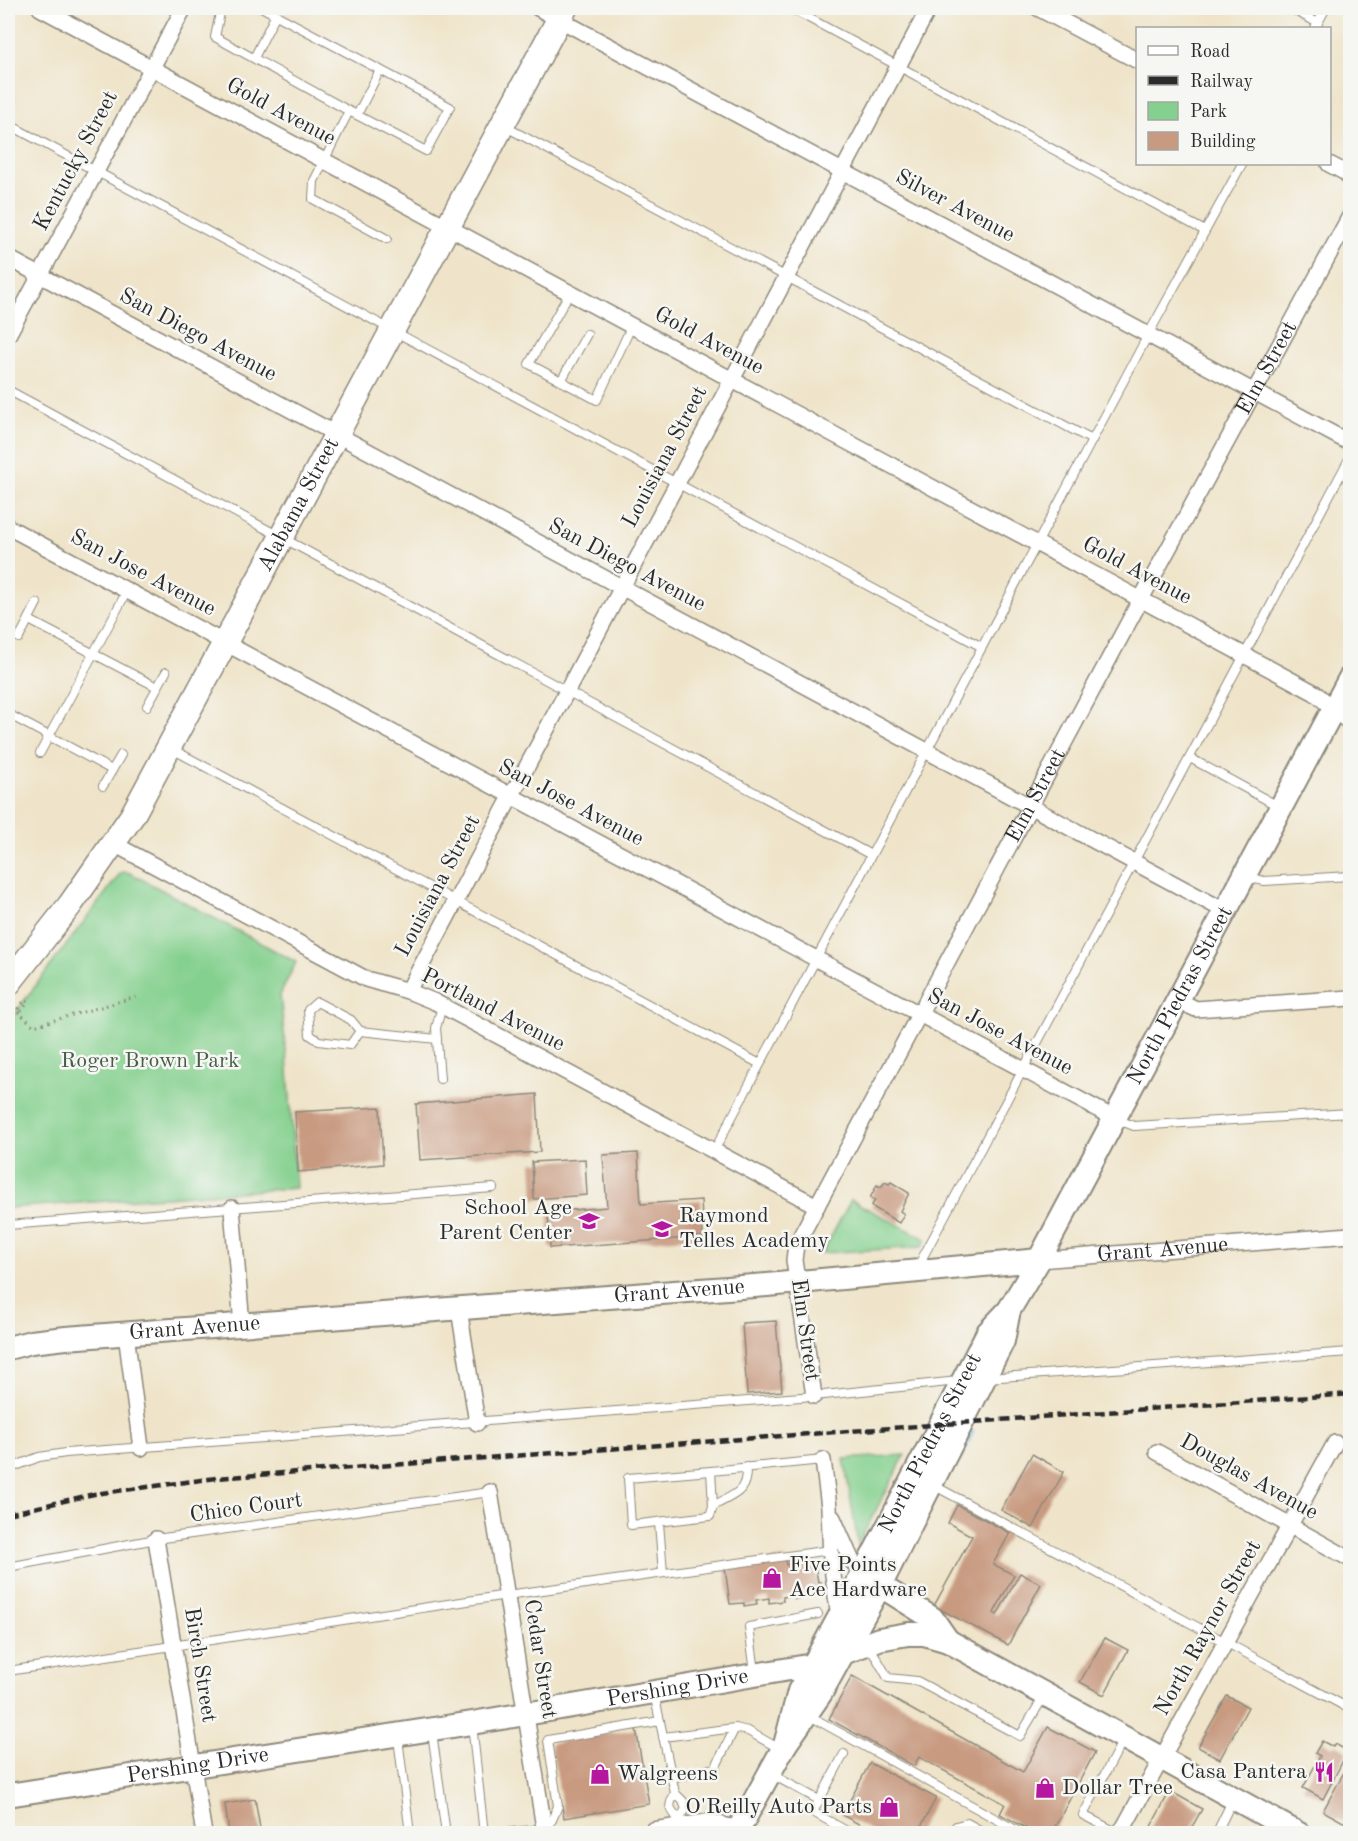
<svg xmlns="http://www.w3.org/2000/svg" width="1358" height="1841" viewBox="0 0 1358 1841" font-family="'Old Standard TT',serif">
	<rect width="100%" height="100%" fill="#f6f6f2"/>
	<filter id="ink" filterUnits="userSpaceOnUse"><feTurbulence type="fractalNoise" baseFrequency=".0167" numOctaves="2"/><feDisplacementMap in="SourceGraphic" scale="12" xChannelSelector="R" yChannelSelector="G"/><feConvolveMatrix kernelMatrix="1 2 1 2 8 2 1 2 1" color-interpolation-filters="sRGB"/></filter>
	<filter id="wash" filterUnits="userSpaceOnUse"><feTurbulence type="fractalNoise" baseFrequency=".008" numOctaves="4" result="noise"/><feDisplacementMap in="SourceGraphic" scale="24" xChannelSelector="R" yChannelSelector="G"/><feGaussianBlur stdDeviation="1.35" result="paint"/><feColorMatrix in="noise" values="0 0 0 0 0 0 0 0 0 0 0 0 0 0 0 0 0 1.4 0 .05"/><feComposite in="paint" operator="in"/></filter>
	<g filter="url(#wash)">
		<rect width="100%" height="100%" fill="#efe4c9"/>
		<g fill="#84d08e" stroke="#587e5c" stroke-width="1.5">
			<polygon points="124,872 130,873 296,962 280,995 288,1069 296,1188 8,1208 8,1022 120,874"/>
			<polygon points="851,1200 926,1239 922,1247 822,1253"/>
			<polygon points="905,1455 858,1544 844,1459"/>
		</g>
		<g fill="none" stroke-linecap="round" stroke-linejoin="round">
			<polyline stroke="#58a9d3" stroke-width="4.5" points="959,1460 972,1432"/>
		</g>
		<g id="blocks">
			<g fill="#c89a80">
				<polygon points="537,1094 540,1152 420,1160 416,1104"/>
				<polygon points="380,1107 383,1164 298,1172 295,1112"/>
				<polygon points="638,1153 641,1204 701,1200 703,1237 550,1248 548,1212 607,1207 603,1155"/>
				<polygon points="585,1159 587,1195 534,1199 532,1162"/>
				<polygon points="885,1182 889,1184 891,1182 909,1193 900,1211 904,1214 899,1223 871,1206 875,1201 870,1198 877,1185 881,1187"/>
				<polygon points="776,1321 782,1391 747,1394 742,1323"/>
				<polygon points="1032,1454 1064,1472 1033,1528 1001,1510"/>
				<polygon points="957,1505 1010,1533 993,1564 1014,1575 994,1613 997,1615 1020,1573 1041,1584 1008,1645 934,1606 972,1536 948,1523"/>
				<polygon points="785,1558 786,1565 814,1560 818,1582 821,1582 823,1590 807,1593 807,1597 795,1599 794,1595 783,1597 783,1601 769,1603 769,1598 756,1600 757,1604 744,1606 744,1603 730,1604 725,1568"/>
				<polygon points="1105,1638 1128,1650 1104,1695 1080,1682"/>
				<polygon points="852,1676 1023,1772 1048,1727 1095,1752 1055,1827 1067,1834 1037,1834 1000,1814 1005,1804 919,1757 914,1766 829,1719"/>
				<polygon points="1227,1696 1248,1707 1220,1759 1198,1747"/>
				<polygon points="636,1729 649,1804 564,1818 551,1743"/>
				<polygon points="1322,1741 1333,1747 1335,1744 1348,1751 1323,1799 1303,1788 1320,1756 1315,1753"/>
				<polygon points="1350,1761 1350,1813 1345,1823 1323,1811"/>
				<polygon points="870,1763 936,1798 917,1834 877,1834 842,1815"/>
				<polygon points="1170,1791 1202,1809 1188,1834 1147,1834"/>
				<polygon points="255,1799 261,1834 229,1834 225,1804"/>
			</g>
		</g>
	</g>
	<g filter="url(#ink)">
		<use href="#blocks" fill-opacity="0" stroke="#8d887a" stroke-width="1.5"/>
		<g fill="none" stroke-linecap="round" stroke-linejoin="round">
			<g stroke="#8d887a" stroke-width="10">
				<g id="service">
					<polyline points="221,8 215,37 349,111"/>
					<polyline points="263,8 450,107 426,151 349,111 314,181 313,199 387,239"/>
					<polyline points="790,8 1205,231"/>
					<polyline points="1290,8 1318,23"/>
					<polyline points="1315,28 1326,8"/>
					<polyline points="254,58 276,14"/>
					<polyline points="357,115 380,70"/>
					<polyline points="8,124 982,647"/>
					<polyline points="506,127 1092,440"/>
					<polyline points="570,292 529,364 597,400 632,325"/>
					<polyline points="561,381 587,334"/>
					<polyline points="8,390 871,855"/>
					<polyline points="29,620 157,687"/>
					<polyline points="19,638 37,603"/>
					<polyline points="147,706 166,672"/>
					<polyline points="8,714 112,770"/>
					<polyline points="172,749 760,1064"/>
					<polyline points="40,753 127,591"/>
					<polyline points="1190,758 1278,806"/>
					<polyline points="103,786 121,755"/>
					<polyline points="1246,877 1264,881 1350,876"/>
					<polyline points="360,1031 350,1045 319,1041 310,1035 308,1010 317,1002 351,1020 360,1031 437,1039"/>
					<polyline points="440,1079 436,1028 442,1006"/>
					<polyline points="1116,1119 1134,1126 1350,1113"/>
					<polyline points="714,1151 1148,335 1242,164"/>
					<polyline points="8,1225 493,1188"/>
					<polyline points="917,1268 1350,457"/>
					<polyline points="987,1378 1350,1352"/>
					<path d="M 746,1467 C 747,1494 734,1494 713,1506 L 711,1471 L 823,1460"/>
					<polyline points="8,1469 39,1457 66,1453 814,1396 958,1381"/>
					<polyline points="711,1471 628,1478 631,1525 710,1516 713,1506"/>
					<polyline points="933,1485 1350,1709"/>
					<polyline points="659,1523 663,1573"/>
					<polyline points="8,1567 156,1539 490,1492"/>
					<polyline points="869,1645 888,1678 917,1681 1020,1736 1044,1696"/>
					<polyline points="8,1671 507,1595 830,1550"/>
					<polyline points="755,1672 749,1627 818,1614"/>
					<polyline points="654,1693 675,1793 683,1801 686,1809 679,1819"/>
					<polyline points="808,1715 1023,1834"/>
					<polyline points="472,1724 484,1834"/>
					<polyline points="735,1728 748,1731 780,1749"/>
					<polyline points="432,1732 446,1834"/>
					<polyline points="663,1737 735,1728 715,1768 671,1778"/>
					<polyline points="398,1738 410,1834"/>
					<polyline points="844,1754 813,1812 852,1834"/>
					<polyline points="771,1774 819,1800"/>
					<path d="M 675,1793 C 665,1812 673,1807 679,1822"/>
					<polyline points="1118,1833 1083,1815 1123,1740"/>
					<polyline points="492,1834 544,1829 552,1820 558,1806 548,1740 660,1721"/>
					<polyline points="952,1834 956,1826 967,1823 987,1834"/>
					<polyline points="1216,1834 1233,1799"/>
				</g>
			</g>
			<g stroke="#8d887a" stroke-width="18">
				<g id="minor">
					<polyline points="40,8 1315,693 1350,723"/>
					<polyline points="538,8 1350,443"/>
					<polyline points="1038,8 1138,61"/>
					<polyline points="1329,164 1346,173 1350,179"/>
					<polyline points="8,258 1225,911"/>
					<polyline points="8,335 184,8"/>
					<polyline points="8,527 1114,1118"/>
					<polyline points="114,844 366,979 408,991 435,1002 817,1206"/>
					<polyline points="408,991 929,8"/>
					<polyline points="1177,1000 1196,1009 1350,998"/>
					<polyline points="232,1208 242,1325"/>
					<path id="s1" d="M 1039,1260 L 1350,1235"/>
					<polyline points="459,1309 477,1423"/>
					<polyline points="126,1334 141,1448"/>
					<path id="s2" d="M 814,1396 L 794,1260 L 796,1245 L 1141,599 L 1350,216"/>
					<polyline points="1157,1452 1350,1559"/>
					<polyline points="823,1460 829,1507 831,1561 839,1617"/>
					<polyline points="490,1492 545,1834"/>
					<polyline points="833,1518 852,1561 862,1574"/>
					<polyline points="156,1539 204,1834"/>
					<polyline points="1118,1834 1124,1827 1335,1443"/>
				</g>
			</g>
			<g stroke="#8d887a" stroke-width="26">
				<g id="secondary">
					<path id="s3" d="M 8,1348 L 31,1342 L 66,1338 L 767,1285 L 1039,1260"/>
					<polyline points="868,1578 932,1618 948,1641"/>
					<path id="s4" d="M 785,1745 L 799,1691 L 873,1555 L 988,1332 L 1009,1310 L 1039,1260 L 1350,678"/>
					<path id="s5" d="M 8,1795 L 472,1723 L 813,1665 L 879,1639 L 908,1634 L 924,1634 L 948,1641 L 1299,1834"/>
					<polyline points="736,1834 785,1745 821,1693 880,1586 1003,1341 1009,1310"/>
				</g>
			</g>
			<g stroke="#8d887a" stroke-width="27">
				<g id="primary">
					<path id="s6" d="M 8,984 L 70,905 L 132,816 L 565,8"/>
					<polyline points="655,1834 709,1826 740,1834"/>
				</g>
			</g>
			<polyline stroke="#8d887a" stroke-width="3" stroke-dasharray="1.5 4.5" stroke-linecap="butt" points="21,1011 28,1002 25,1000 17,1011 34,1026 139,996"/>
			<use href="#service" stroke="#fff" stroke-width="8"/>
			<use href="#minor" stroke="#fff" stroke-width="15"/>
			<use href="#secondary" stroke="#fff" stroke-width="22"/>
			<use href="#primary" stroke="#fff" stroke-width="24"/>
			<polyline stroke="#2b2b2b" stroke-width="4.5" stroke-dasharray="9 4.5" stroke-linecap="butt" points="8,1514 94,1494 216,1478 1350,1394"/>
			<polyline stroke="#8d887a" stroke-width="3" stroke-dasharray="1.5 4.5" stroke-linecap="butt" points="8,1000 21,1011"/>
		</g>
	</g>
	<defs>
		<g id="school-bare" transform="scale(1.62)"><path d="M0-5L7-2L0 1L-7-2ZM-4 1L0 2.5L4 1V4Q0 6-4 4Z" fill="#b5179e" stroke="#f6f6f2" stroke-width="2.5" paint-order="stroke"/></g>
		<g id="shop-bare" transform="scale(1.62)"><path d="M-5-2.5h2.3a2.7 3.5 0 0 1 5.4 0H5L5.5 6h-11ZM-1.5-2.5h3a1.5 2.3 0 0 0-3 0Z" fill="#b5179e" stroke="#f6f6f2" stroke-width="2.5" paint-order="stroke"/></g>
		<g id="restaurant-bare" transform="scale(1.62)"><path d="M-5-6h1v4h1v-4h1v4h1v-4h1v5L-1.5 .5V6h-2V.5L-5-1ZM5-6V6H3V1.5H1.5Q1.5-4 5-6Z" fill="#b5179e" stroke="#f6f6f2" stroke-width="2.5" paint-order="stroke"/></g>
	</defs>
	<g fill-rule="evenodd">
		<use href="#school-bare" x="589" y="1221"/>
		<use href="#school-bare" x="662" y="1229"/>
		<use href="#shop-bare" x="772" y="1578"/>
		<use href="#restaurant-bare" x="1324" y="1772"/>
		<use href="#shop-bare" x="600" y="1774"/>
		<use href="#shop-bare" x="1045" y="1788"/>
		<use href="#shop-bare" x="889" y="1807"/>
	</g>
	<g text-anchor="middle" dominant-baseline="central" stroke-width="5" stroke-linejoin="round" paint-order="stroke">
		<g font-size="22" fill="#2b2b2b" stroke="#f6f6f2">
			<text transform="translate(281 112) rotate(28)">Gold Avenue</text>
			<text transform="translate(76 161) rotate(-62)">Kentucky Street</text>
			<text transform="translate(955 206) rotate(28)">Silver Avenue</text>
			<text transform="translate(198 335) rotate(28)">San Diego Avenue</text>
			<text transform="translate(709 341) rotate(28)">Gold Avenue</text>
			<text stroke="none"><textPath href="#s2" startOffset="1148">Elm Street</textPath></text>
			<text transform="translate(665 457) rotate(-62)">Louisiana Street</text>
			<text stroke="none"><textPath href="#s6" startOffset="562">Alabama Street</textPath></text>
			<text transform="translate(627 565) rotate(28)">San Diego Avenue</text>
			<text transform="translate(1137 571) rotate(28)">Gold Avenue</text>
			<text transform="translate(143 573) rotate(28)">San Jose Avenue</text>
			<text stroke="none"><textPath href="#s2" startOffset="662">Elm Street</textPath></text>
			<text transform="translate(571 803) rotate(28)">San Jose Avenue</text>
			<text transform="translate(438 886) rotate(-62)">Louisiana Street</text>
			<text stroke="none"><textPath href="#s4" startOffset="850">North Piedras Street</textPath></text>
			<text transform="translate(493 1010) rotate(27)">Portland Avenue</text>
			<text transform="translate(1000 1032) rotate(28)">San Jose Avenue</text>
			<text stroke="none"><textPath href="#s1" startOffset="124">Grant Avenue</textPath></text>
			<text stroke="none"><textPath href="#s3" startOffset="674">Grant Avenue</textPath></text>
			<text stroke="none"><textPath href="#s3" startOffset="188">Grant Avenue</textPath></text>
			<text transform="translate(805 1330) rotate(82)">Elm Street</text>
			<text stroke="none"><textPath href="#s4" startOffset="336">North Piedras Street</textPath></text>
			<text transform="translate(1249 1477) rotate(29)">Douglas Avenue</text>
			<text transform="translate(246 1508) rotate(-8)">Chico Court</text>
			<text transform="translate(1208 1628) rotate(-61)">North Raynor Street</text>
			<text transform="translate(540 1659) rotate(81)">Cedar Street</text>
			<text transform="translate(200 1665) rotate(81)">Birch Street</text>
			<text stroke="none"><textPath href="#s5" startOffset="678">Pershing Drive</textPath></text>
			<text stroke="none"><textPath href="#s5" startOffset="192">Pershing Drive</textPath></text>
		</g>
		<g font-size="22" fill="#465d49" stroke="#f6f6f2">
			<text x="150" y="1061">Roger Brown Park</text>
		</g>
		<g font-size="22" fill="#2b2b2b" stroke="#f6f6f2" text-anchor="start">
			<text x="572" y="1208" text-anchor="end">School Age<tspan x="572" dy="25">Parent Center</tspan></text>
			<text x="679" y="1216">Raymond<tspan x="679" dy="25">Telles Academy</tspan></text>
			<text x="789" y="1565">Five Points<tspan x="789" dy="25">Ace Hardware</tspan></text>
			<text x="1307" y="1772" text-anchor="end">Casa Pantera</text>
			<text x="617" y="1774">Walgreens</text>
			<text x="1062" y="1788">Dollar Tree</text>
			<text x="872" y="1807" text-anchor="end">O'Reilly Auto Parts</text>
		</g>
	</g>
	<rect width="1358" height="1841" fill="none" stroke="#f6f6f2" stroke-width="30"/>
	<rect x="1136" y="27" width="195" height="138" fill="#f6f6f2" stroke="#a5a5a2" stroke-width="1.5"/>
	<rect x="1148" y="46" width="30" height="9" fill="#ffffff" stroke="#a5a5a2" stroke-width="1.5"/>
	<text x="1190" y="57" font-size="18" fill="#2b2b2b">Road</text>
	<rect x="1148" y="76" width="30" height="9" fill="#2b2b2b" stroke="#a5a5a2" stroke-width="1.5"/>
	<text x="1190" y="87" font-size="18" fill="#2b2b2b">Railway</text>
	<rect x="1148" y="102" width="30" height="18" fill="#84d08e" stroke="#a5a5a2" stroke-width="1.5"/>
	<text x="1190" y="117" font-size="18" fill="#2b2b2b">Park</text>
	<rect x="1148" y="132" width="30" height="18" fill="#c89a80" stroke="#a5a5a2" stroke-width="1.5"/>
	<text x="1190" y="147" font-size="18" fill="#2b2b2b">Building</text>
</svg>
